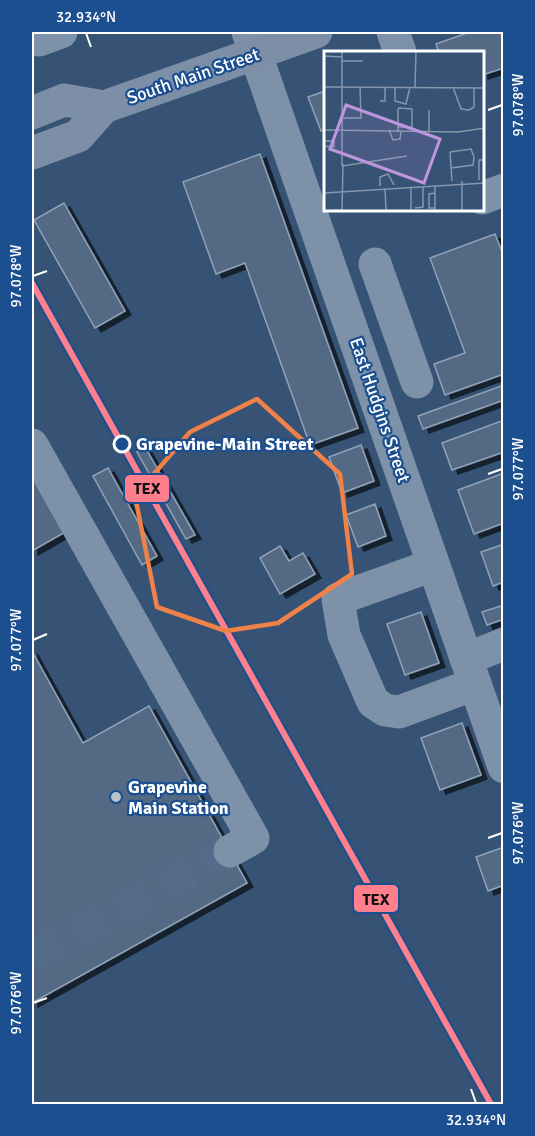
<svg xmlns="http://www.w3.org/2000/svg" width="535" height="1136" viewBox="0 0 535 1136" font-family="Signika,sans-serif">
	<defs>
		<filter id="shadow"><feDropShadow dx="6" dy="4" stdDeviation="0" flood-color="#0009"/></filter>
	</defs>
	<rect width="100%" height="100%" fill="#365274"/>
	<g fill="#526984" stroke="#92a2b6" stroke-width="1.5" filter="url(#shadow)">
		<polygon points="470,32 504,32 504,68 482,75 482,52 439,52 436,44"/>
		<polygon points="325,91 325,129 321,131 308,97"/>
		<polygon points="260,154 358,428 310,445 245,263 216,274 183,182"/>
		<polygon points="64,203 125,311 95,328 34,220"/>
		<polygon points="495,234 504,257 504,374 445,395 434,364 465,353 430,258"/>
		<polygon points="504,385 504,400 423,429 418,416"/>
		<polygon points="504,420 504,452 452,470 442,443"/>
		<polygon points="361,445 374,481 342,493 329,457"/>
		<polygon points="145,447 195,535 186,539 137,452"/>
		<polygon points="32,468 67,531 32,551"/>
		<polygon points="108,468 157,556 142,565 93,476"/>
		<polygon points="504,473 504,523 474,534 458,490"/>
		<polygon points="375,504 386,536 358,547 346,515"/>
		<polygon points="504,544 504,582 493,586 481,552"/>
		<polygon points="280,546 289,561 303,553 315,574 280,594 260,558"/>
		<polygon points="504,605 504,619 487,625 482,612"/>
		<polygon points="421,612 439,663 405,675 387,624"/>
		<polygon points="32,651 83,743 149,706 247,883 32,1003"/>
		<polygon points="462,723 481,775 440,790 421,738"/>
		<polygon points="504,847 504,885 488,891 476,857"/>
	</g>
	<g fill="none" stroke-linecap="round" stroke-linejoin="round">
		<polyline stroke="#546c89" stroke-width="33" stroke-dasharray="33 16" stroke-linecap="butt" points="32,956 230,851"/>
		<g stroke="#7d92a8" stroke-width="33">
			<polyline points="36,32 39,40 61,32"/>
			<polyline points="248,32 504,767"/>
			<polyline points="393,32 400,52"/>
			<polyline points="482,198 504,190"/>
			<polyline points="375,264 417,382"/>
			<polyline points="32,445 253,838 230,851"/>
			<polyline points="433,565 338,599 344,635 373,702 385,710 399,712 475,684"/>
			<polyline points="466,659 504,644"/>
		</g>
		<g stroke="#7d8ea7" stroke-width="33">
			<polyline points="32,113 64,100 104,107"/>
			<polyline points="32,153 78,136 104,107 316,32"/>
		</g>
		<g stroke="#1b4f8f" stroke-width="10">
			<polyline id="rail-1" points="32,283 491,1104"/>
		</g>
		<use href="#rail-1" stroke="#ff808c" stroke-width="6"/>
	</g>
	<path fill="none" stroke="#ee8249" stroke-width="4.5" stroke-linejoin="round" d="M 257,399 L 340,474 L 352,574 L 278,623 L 226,631 L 157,607 L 135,496 L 190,432 Z"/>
	<path fill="none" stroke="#fff" stroke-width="2" d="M 86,33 L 91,47M 488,110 L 502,105M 33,276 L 47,271M 488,474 L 502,469M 33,640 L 47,634M 488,838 L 502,833M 33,1003 L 47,998M 471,1089 L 476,1103"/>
	<circle fill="#1b4f8f" stroke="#fff" stroke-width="3" cx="122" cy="444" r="8"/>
	<circle fill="#b9c2ce" stroke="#1b4f8f" stroke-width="2" cx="116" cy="797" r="6"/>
	<g text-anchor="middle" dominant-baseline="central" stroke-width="4.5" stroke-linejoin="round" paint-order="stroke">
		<g font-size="18" fill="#fff" stroke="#1b4f8f">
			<text transform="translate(193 76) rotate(-19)">South Main Street</text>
			<text transform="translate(380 410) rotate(71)">East Hudgins Street</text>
		</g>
		<g font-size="18" font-weight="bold" fill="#fff" stroke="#1b4f8f" text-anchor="start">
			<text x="136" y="444">Grapevine-Main Street</text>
		</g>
		<g font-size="18" font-weight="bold" fill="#fff" stroke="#1b4f8f" text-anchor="start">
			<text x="128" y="787">Grapevine<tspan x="128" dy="21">Main Station</tspan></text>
		</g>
	</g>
	<g transform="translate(324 51)">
		<rect width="160" height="160" fill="#365274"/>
		<path fill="none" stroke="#8697ac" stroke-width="1.5" d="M 18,0 L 18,115M 0,5 L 18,6M 18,10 L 39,10M 0,36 L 161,37M 71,36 L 71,50 L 82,53 L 86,36M 91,36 L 92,0M 129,36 L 137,58 L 145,59 L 150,56 L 150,37M 56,50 L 61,50 L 61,36M 105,59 L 105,80M 18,67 L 37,67 L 36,36M 74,76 L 88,76 L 88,58 L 75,57 L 74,58 L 74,80M 0,79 L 134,81 L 161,77M 65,79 L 69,89 L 76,88 L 77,80M 0,90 L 10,90 L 10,96 L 0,95M 126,101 L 147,98 L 150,106 L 149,114 L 127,117M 126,101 L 128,130M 18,115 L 83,105M 155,129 L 155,109 L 161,109M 138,130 L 138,160M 56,135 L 56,126 L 64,123 L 70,134M 61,138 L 62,160M 0,142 L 161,132M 91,157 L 99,156 L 99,136M 111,157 L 105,157 L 105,143 L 111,142M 0,160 L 18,159M 18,160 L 19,113M 87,160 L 87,137M 111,160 L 111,135"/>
		<path fill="#bd96df" fill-opacity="0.15" stroke="#bd96df" stroke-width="3" d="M 22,54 L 116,88 L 100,132 L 6,98 Z"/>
		<rect width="160" height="160" fill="none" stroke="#fff" stroke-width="3"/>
	</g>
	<g stroke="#1b4f8f" stroke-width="2">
		<rect x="124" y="474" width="46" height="29" rx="6" fill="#ff808c"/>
		<rect x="353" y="884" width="46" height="29" rx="6" fill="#ff808c"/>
	</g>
	<g font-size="16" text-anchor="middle" font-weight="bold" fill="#111">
		<text x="147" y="494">TEX</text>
		<text x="376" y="905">TEX</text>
	</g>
	<rect width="535" height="1136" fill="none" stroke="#1b4f8f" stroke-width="66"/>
	<rect x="33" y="33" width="469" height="1070" fill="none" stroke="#fff" stroke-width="2"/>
	<g font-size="15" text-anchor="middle" fill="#fff">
		<text x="86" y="22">32.934°N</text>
		<text transform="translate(518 105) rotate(-90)" y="5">97.078°W</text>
		<text transform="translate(16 276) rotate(-90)" y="5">97.078°W</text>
		<text transform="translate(518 469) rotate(-90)" y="5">97.077°W</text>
		<text transform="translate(16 640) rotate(-90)" y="5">97.077°W</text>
		<text transform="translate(518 833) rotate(-90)" y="5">97.076°W</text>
		<text transform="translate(16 1003) rotate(-90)" y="5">97.076°W</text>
		<text x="476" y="1125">32.934°N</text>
	</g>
</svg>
